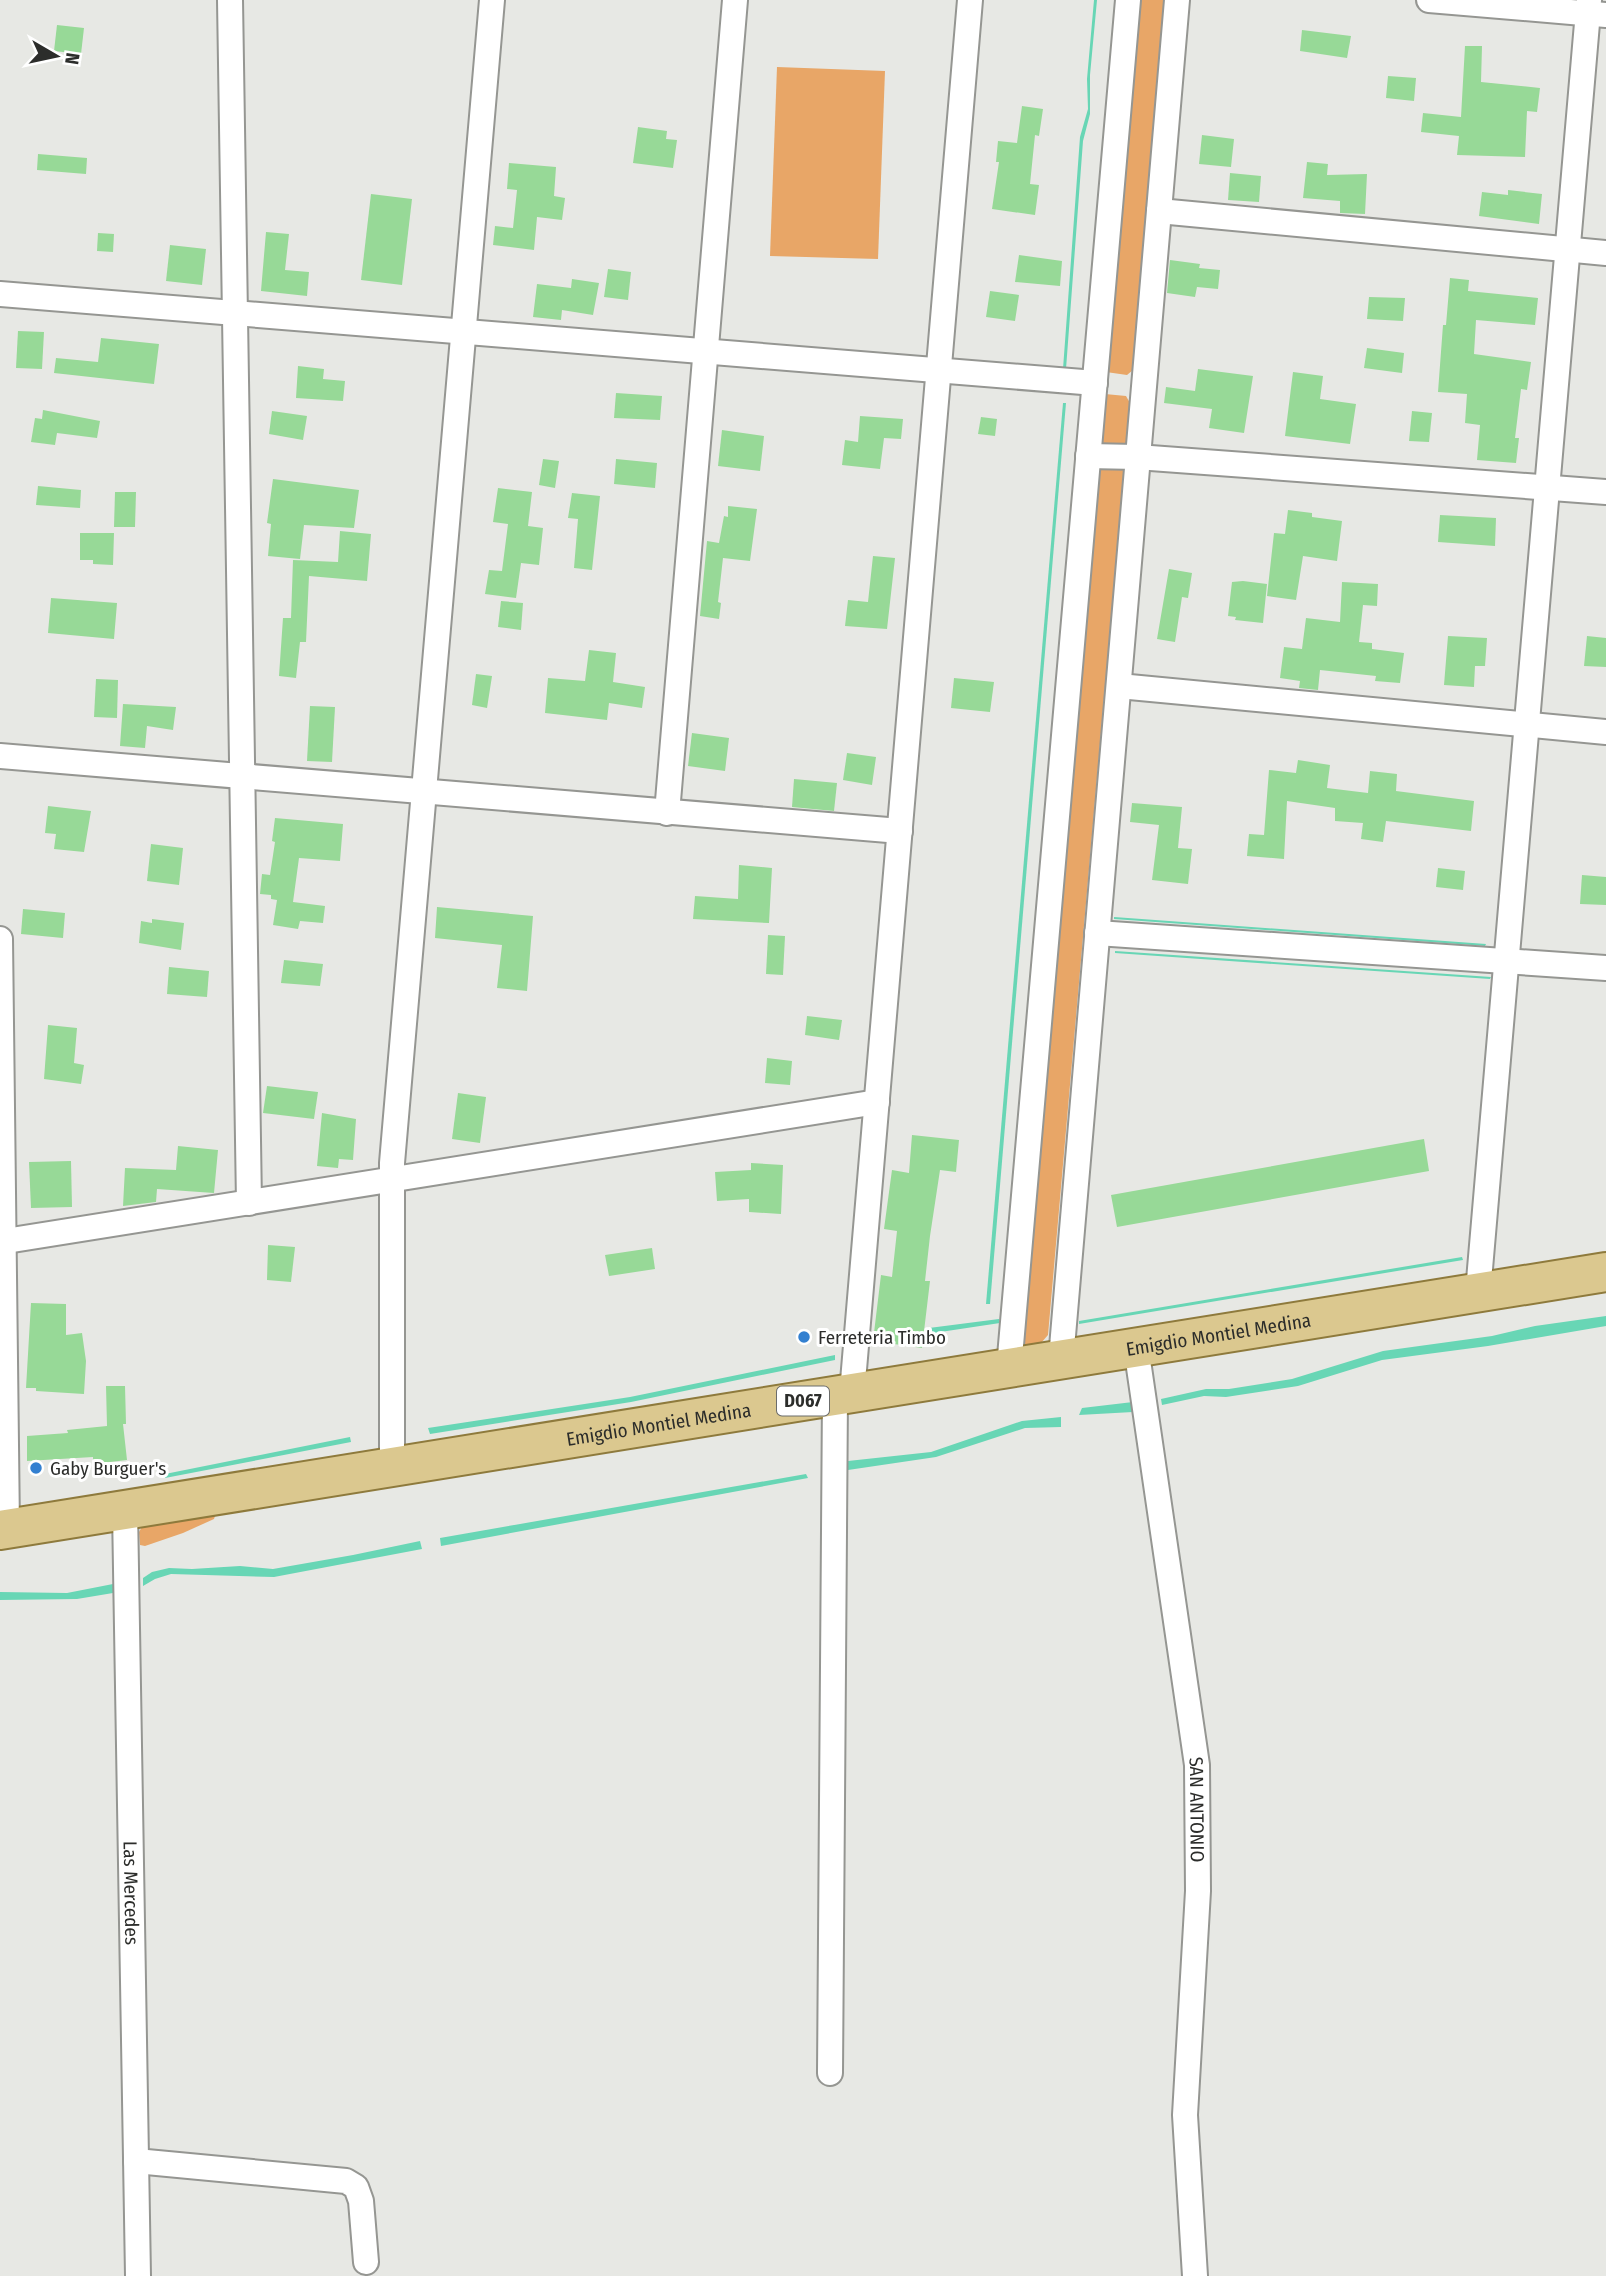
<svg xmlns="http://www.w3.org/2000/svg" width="1606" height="2276" viewBox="0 0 1606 2276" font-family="'Fira Sans Condensed',sans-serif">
	<rect width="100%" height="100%" fill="#e7e8e4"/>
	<g fill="#e8a667">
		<polygon points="1136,0 1166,0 1133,370 1127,375 1106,372"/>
		<polygon points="777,67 885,71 878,259 770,256"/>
		<polygon points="1105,394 1126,396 1130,403 1048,1335 1041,1343 1025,1345 1022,1342"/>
		<polygon points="213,1515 215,1516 214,1519 183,1533 145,1546 140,1545 139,1532 143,1525"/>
	</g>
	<g fill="#68d6b5">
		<polygon points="1094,0 1097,0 1090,75 1090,114 1083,141 1066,369 1063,369 1080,137 1088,109 1087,79"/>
		<polygon points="1063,403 1066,403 990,1304 986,1304"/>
		<polygon points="1114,917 1486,944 1485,946 1114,919"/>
		<polygon points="1115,951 1491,977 1490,979 1115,953"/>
		<polygon points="1462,1257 1463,1260 1079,1324 1079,1321"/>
		<polygon points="1606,1316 1606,1326 1488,1346 1382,1360 1298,1386 1226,1397 1204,1396 1162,1405 1161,1399 1206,1389 1229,1389 1292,1379 1383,1351 1492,1336 1535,1326"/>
		<polygon points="999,1319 1000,1323 927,1334 929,1328"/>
		<polygon points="835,1355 835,1360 631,1402 430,1434 428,1428 630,1397"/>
		<polygon points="1133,1402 1133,1412 1079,1415 1082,1408"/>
		<polygon points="1061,1417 1061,1427 1025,1428 936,1457 848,1470 848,1461 931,1452 1022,1421"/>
		<polygon points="350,1437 351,1442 165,1478 165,1474"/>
		<polygon points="806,1474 808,1478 441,1546 440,1538"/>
		<polygon points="420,1541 422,1549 274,1577 171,1574 155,1579 143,1586 143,1578 152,1572 169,1568 192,1569 240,1566 273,1569 353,1555"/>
		<polygon points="113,1584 113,1593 77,1599 0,1600 0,1592 67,1593"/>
	</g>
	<g fill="#97d997">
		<polygon points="57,25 84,28 81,54 54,51"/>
		<polygon points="1302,30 1351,36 1347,58 1300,51"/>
		<polygon points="1465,46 1482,46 1481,82 1540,88 1537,112 1527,111 1525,157 1457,155 1459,136 1421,132 1423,113 1461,117"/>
		<polygon points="1388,76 1416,78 1414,101 1386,98"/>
		<polygon points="1022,106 1043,109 1039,136 1035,135 1030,184 1039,185 1035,215 992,209 999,162 996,162 998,141 1017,143"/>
		<polygon points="638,127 667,131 666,139 677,140 673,168 633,163"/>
		<polygon points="1202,135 1234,139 1231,167 1199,164"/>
		<polygon points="38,154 87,158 86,174 37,170"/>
		<polygon points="1307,162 1328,164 1327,175 1367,174 1365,214 1340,213 1340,201 1303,198"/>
		<polygon points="509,163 556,167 554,196 565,198 562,220 537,217 534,250 493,245 495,226 513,228 517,190 507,189"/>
		<polygon points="1230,173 1261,176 1259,202 1228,200"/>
		<polygon points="1508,190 1542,194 1539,224 1479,216 1482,192 1508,195"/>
		<polygon points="371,194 412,199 402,285 361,280"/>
		<polygon points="266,232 289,234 285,270 309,272 307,296 261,291"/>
		<polygon points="98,233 114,234 113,252 97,251"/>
		<polygon points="170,245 206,249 202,285 166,281"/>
		<polygon points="1019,255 1062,261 1060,286 1015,282"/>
		<polygon points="1170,260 1200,264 1199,268 1220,270 1218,289 1197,287 1195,297 1167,293"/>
		<polygon points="608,269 631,272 628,300 604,297"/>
		<polygon points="1450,278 1469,280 1468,291 1538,298 1535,325 1476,320 1474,354 1531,362 1527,390 1521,389 1515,438 1519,438 1516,463 1477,460 1480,425 1465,423 1467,394 1438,392 1443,325 1446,325"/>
		<polygon points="572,279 599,283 593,315 562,310 561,320 533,317 537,284 571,288"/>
		<polygon points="990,291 1019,295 1015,321 986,317"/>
		<polygon points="1369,297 1405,298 1403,321 1367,319"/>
		<polygon points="18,331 44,332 42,369 16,368"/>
		<polygon points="101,338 159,344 154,384 54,373 56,358 98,362"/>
		<polygon points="1367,348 1404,353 1402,373 1364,368"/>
		<polygon points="298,366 324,369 323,379 345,381 343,401 296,398"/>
		<polygon points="1198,369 1253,376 1244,433 1209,428 1212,409 1164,403 1166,387 1195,391"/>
		<polygon points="1293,372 1323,376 1320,399 1356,404 1350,444 1285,436"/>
		<polygon points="616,393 662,396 660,420 614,418"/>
		<polygon points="43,410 100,421 97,438 57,433 55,445 31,442 35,418 42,419"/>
		<polygon points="272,411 307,416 303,440 269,434"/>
		<polygon points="1412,411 1432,413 1429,442 1409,441"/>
		<polygon points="860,416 903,419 901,439 884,438 880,469 842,465 845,440 858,442"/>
		<polygon points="981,417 997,419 995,436 978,434"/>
		<polygon points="722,430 764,436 760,471 718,466"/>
		<polygon points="543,459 559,461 555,488 539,485"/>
		<polygon points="616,459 657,463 655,488 614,484"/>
		<polygon points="273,479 359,490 354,528 304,525 300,559 268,556 271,524 267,523"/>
		<polygon points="38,486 81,490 80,508 36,505"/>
		<polygon points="498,488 532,492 528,526 543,528 539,565 521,563 516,598 485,594 489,570 502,571 508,524 493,522"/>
		<polygon points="115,492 136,492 135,527 114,527"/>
		<polygon points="572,493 600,496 592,570 574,568 578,519 568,518"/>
		<polygon points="728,506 757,509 750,561 723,558 718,602 721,603 719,619 700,616 707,541 719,543 724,516 728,517"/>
		<polygon points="1288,510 1312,513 1312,517 1342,521 1337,561 1303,556 1296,600 1267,596 1274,533 1285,534"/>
		<polygon points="1440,515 1496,518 1495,546 1438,542"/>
		<polygon points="340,531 371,534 367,581 309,576 306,642 300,642 296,678 279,676 283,618 291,618 293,560 338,562"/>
		<polygon points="80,533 114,533 113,565 93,564 93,560 80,560"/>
		<polygon points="873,556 895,558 887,629 845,626 848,600 868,602"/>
		<polygon points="1169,569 1192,573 1188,598 1182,597 1175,642 1157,639"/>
		<polygon points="1243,581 1267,584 1263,623 1235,620 1236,617 1228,616 1232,582"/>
		<polygon points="1342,582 1378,584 1377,606 1363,605 1359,642 1372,643 1372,649 1404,653 1400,683 1375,681 1376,676 1320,670 1318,690 1299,688 1300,681 1280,678 1284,647 1302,649 1306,618 1340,622"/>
		<polygon points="51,598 117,603 114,639 48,633"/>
		<polygon points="501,601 523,603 521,630 498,627"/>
		<polygon points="1448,636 1487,638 1485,666 1475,666 1474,687 1444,685"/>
		<polygon points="1587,636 1606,638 1606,667 1584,666"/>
		<polygon points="589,650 616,653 613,682 645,687 642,708 609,703 607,720 545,713 548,678 585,681"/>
		<polygon points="476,674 492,676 487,708 472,705"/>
		<polygon points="954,678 994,682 990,712 951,708"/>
		<polygon points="96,679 118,680 117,718 94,717"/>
		<polygon points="123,704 176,707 173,730 147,726 145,748 120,746"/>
		<polygon points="310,706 335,707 332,762 307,761"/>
		<polygon points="692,733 729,738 725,771 688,766"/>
		<polygon points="847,753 876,757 872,785 843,780"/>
		<polygon points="1298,760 1330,765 1327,788 1368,793 1370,771 1397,774 1396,791 1474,801 1471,831 1386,821 1383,842 1361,839 1363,823 1335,821 1335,808 1287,801 1284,859 1247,856 1249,834 1264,835 1269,770 1296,773"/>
		<polygon points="794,779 837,783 834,811 792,807"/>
		<polygon points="1132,803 1182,807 1178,848 1192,849 1188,884 1152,880 1159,825 1130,822"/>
		<polygon points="48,806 91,811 84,852 54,849 56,834 45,833"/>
		<polygon points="275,818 343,824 340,861 299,858 293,902 325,906 323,923 300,921 298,929 273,925 277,900 271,899 271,895 260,894 262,874 270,875 275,842 272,841"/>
		<polygon points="151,844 183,848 179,885 147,881"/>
		<polygon points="739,865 772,868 769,923 693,919 695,896 738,899"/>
		<polygon points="1438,868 1465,871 1463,890 1436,887"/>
		<polygon points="1582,875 1606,877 1606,905 1580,904"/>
		<polygon points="437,907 533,916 527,991 497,988 502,945 435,938"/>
		<polygon points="23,909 65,913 63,938 21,934"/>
		<polygon points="152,919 184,923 181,950 139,943 141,921 152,923"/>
		<polygon points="768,935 785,936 783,975 766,974"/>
		<polygon points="284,960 323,964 320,986 281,983"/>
		<polygon points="169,967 209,971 207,997 167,994"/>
		<polygon points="807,1016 842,1020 839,1040 805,1035"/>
		<polygon points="48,1025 77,1028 74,1063 84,1065 81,1084 44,1079"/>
		<polygon points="767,1058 792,1061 790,1085 765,1083"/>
		<polygon points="267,1086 318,1092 314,1119 263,1113"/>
		<polygon points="458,1093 486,1097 480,1143 452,1139"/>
		<polygon points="322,1113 356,1119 353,1160 339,1159 338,1168 317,1166"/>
		<polygon points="912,1135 959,1140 956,1172 940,1170 930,1236 925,1281 930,1281 922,1348 873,1341 881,1275 892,1277 897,1231 884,1229 892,1170 909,1173"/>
		<polygon points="1424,1139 1429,1171 1117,1227 1111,1195"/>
		<polygon points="178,1146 218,1150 214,1193 157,1189 156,1202 123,1206 125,1168 176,1170"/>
		<polygon points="71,1161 72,1207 31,1208 29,1162"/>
		<polygon points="751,1163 783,1165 781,1214 749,1212 749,1199 717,1201 715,1172 751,1170"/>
		<polygon points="268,1245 295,1247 291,1282 267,1280"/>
		<polygon points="652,1248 655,1269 609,1276 605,1255"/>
		<polygon points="31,1303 66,1304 66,1335 82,1333 86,1361 84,1394 36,1391 36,1388 26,1388"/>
		<polygon points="106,1386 125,1386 126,1424 123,1424 127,1460 93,1464 93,1457 27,1461 27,1436 68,1433 67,1430 107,1426"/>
	</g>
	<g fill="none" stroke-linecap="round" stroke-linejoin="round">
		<g stroke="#959692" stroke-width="28">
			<g id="street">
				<polyline points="230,0 249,1203"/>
				<polyline points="1429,0 1606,15"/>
				<polyline points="1159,211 1606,253"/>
				<polyline points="0,294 1095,383"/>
				<polyline points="1088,456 1137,457 1606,492"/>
				<polyline points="1119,686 1606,732"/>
				<polyline points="0,756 900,831"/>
				<polyline points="667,813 735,0"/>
				<polyline points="1097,933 1606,968"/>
				<polyline points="0,939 7,1529"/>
				<polyline points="0,1242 877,1102"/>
				<polyline points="1478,1292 1589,0"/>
				<path id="s1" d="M 1136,1347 L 1197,1765 L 1198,1891 L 1185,2115 L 1195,2276"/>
				<polyline points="1061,1359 1177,0"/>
				<polyline points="1009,1368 1128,0"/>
				<polyline points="852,1393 970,0"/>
				<polyline points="392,1467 392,1163 492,0"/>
				<path id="s2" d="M 125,1510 L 138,2276"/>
				<polyline points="830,2073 835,1396"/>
				<polyline points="136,2161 346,2181 356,2187 361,2201 366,2262"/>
			</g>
		</g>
		<g stroke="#8e7a3c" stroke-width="42">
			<g id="primary">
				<path id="s3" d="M 0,1530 L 1606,1272"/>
			</g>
		</g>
		<use href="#street" stroke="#fff" stroke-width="24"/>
		<use href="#primary" stroke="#dbc88f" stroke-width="38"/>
	</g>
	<g fill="#3380d0" stroke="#fff" stroke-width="2.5">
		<circle cx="804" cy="1337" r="7"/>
		<circle cx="36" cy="1468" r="7"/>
	</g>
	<g text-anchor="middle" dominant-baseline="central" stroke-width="6" stroke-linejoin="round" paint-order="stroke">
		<rect fill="#fff" stroke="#6b6c6b" stroke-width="2" x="777" y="1386.5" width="52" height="29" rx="5"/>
		<g font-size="18" font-weight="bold" fill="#2c2d2b">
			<text x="803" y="1401">D067</text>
		</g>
		<g font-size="19" fill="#2c2d2b" stroke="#fff">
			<text stroke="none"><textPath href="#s3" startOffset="1234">Emigdio Montiel Medina</textPath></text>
			<text stroke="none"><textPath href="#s3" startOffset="667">Emigdio Montiel Medina</textPath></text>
			<text stroke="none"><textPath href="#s1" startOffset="467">SAN ANTONIO</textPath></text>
			<text stroke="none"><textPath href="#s2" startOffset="383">Las Mercedes</textPath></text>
		</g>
		<g font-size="19" fill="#2c2d2b" stroke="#fff" text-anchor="start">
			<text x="818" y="1337">Ferreteria Timbo</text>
			<text x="50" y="1468">Gaby Burguer's</text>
		</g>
	</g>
	<g transform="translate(56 56) rotate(99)" stroke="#ffffff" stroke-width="5" paint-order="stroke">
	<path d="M0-5L12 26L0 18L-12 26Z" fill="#2c2d2b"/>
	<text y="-10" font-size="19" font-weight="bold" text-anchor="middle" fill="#2c2d2b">N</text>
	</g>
</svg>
